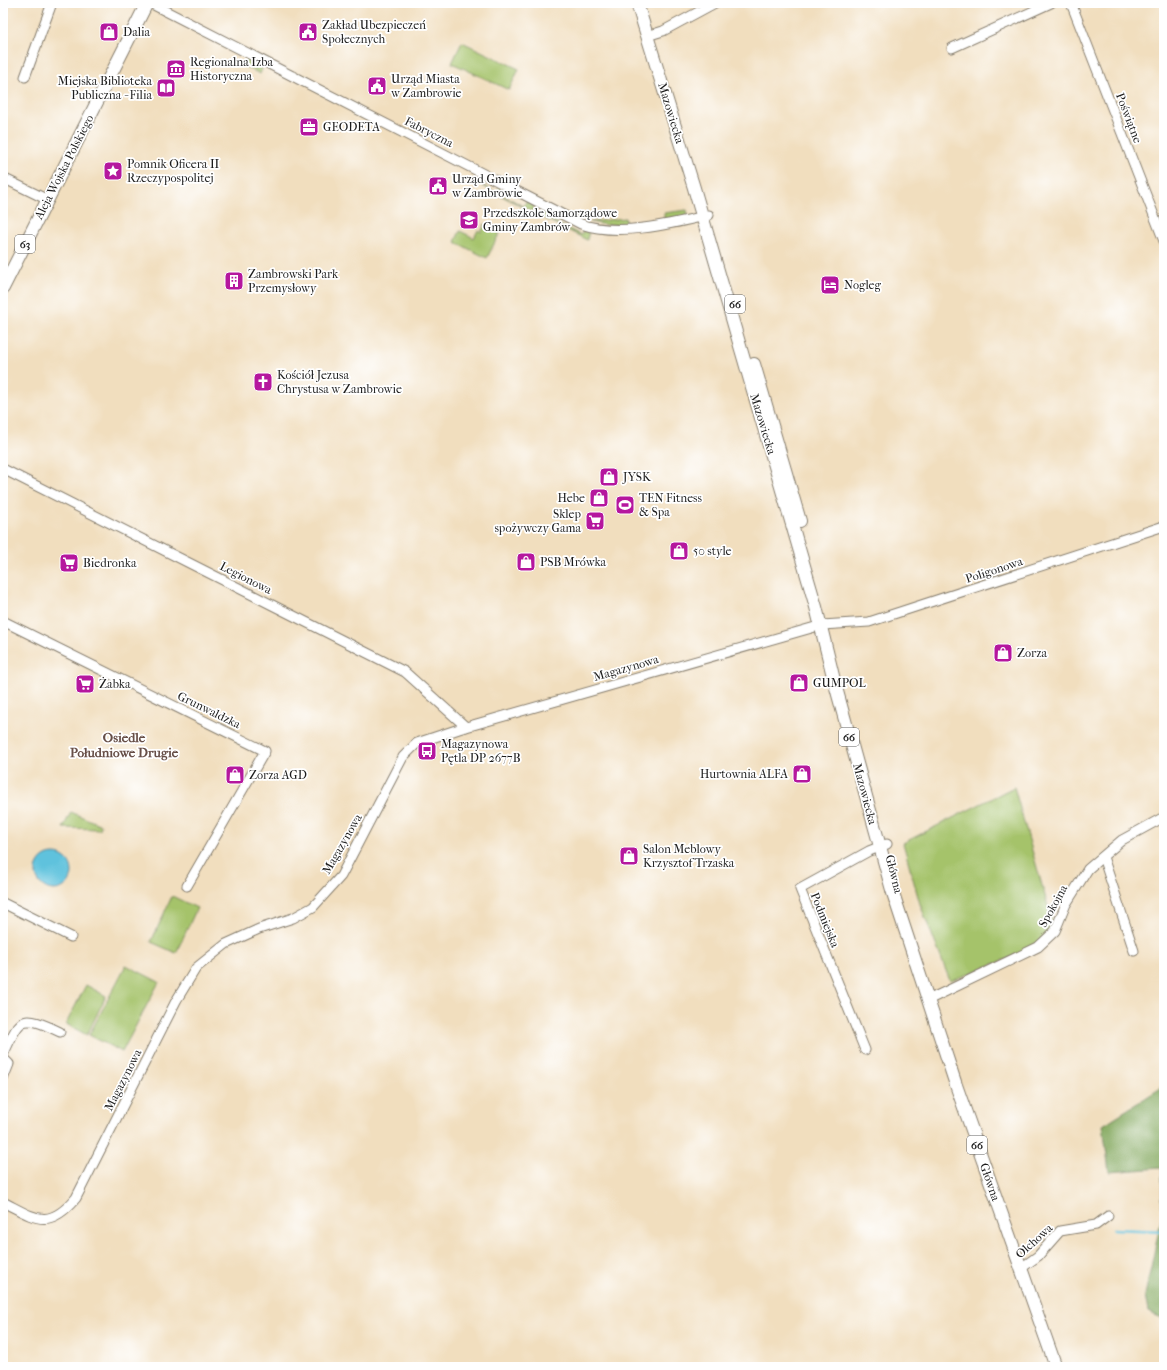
<svg xmlns="http://www.w3.org/2000/svg" width="1167" height="1370" viewBox="0 0 1167 1370" font-family="'IM FELL French Canon',serif">
	<rect width="100%" height="100%" fill="#fff"/>
	<filter id="ink" filterUnits="userSpaceOnUse"><feTurbulence type="fractalNoise" baseFrequency=".025" numOctaves="2"/><feDisplacementMap in="SourceGraphic" scale="8" xChannelSelector="R" yChannelSelector="G"/><feConvolveMatrix kernelMatrix="1 2 1 2 8 2 1 2 1" color-interpolation-filters="sRGB"/></filter>
	<filter id="wash" filterUnits="userSpaceOnUse"><feTurbulence type="fractalNoise" baseFrequency=".012" numOctaves="4" result="noise"/><feDisplacementMap in="SourceGraphic" scale="16" xChannelSelector="R" yChannelSelector="G"/><feGaussianBlur stdDeviation="0.9" result="paint"/><feColorMatrix in="noise" values="0 0 0 0 0 0 0 0 0 0 0 0 0 0 0 0 0 1.4 0 .05"/><feComposite in="paint" operator="in"/></filter>
	<g filter="url(#wash)">
		<rect width="100%" height="100%" fill="#f1debe"/>
		<g fill="#a5c36a" stroke="#607043">
			<polygon points="462,42 519,69 509,90 452,63"/>
			<polygon points="249,57 250,60 249,65 256,69 260,64 263,66 260,74 242,65"/>
			<polygon points="473,180 496,192 499,187 501,188 499,193 523,206 527,201 534,204 533,212 473,181"/>
			<polygon points="687,210 688,215 686,216 664,219 664,213"/>
			<polygon points="547,211 545,217 581,235 584,230 589,231 587,240 540,216"/>
			<polygon points="625,218 626,224 606,225 590,222"/>
			<polygon points="485,224 500,232 487,258 455,242 460,231 474,238 478,230 481,232"/>
			<polygon points="1014,787 1055,931 1038,947 950,981 920,904 903,843"/>
			<polygon points="71,812 101,825 100,829 63,828"/>
			<polygon points="172,896 197,908 176,953 151,942"/>
			<polygon points="126,965 159,982 122,1052 89,1035"/>
			<polygon points="86,985 106,996 87,1035 66,1024"/>
		</g>
		<polygon fill="#84a95e" stroke="#50623d" points="1164,1086 1164,1319 1148,1312 1145,1295 1162,1215 1162,1168 1109,1172 1103,1125"/>
		<circle fill="#5fc2dd" stroke="#3e6f7c" cx="54" cy="872" r="18"/>
		<g fill="none" stroke-linecap="round" stroke-linejoin="round">
			<polyline stroke="#5fc2dd" stroke-width="2.5" points="1113,1229 1164,1231"/>
		</g>
	</g>
	<g filter="url(#ink)">
		<g fill="none" stroke-linecap="round" stroke-linejoin="round">
			<g stroke="#867d6d" stroke-width="11">
				<g id="minor">
					<path d="M 150,3 L 581,224 C 618,237 671,224 709,215"/>
					<polyline points="1071,3 1164,241"/>
					<polyline points="647,36 663,31 715,3"/>
					<polyline points="952,48 1051,3"/>
					<polyline points="25,77 52,3"/>
					<polyline points="3,178 48,200"/>
					<polyline points="3,469 405,672 466,727"/>
					<polyline points="3,621 265,751 187,886"/>
					<polyline points="1103,857 1134,951"/>
					<polyline points="3,903 71,937"/>
					<polyline points="928,1000 1038,947 1055,931 1066,904 1088,869 1122,840 1164,817"/>
					<polyline points="865,1050 800,889 869,851 887,844"/>
					<path d="M 3,1079 L 9,1064 L 4,1059 L 3,1055 C 21,1017 20,1013 60,1032"/>
					<path d="M 3,1202 C 35,1218 48,1231 76,1198 L 176,1001 L 196,968 L 226,944 L 259,929 L 293,918 L 313,907 L 341,876 L 403,757 L 417,743 L 459,729 L 822,625 L 869,622 L 1164,526"/>
					<polyline points="1020,1269 1038,1256 1060,1231 1096,1225 1108,1216"/>
				</g>
			</g>
			<g stroke="#867d6d" stroke-width="14">
				<g id="major">
					<polyline points="637,3 694,188 816,607 835,684 892,890 956,1085 1056,1367"/>
					<polyline points="3,288 147,3"/>
					<polyline points="754,364 800,521"/>
				</g>
			</g>
			<use href="#minor" stroke="#fff" stroke-width="9"/>
			<use href="#major" stroke="#fff" stroke-width="12"/>
		</g>
	</g>
	<defs>
		<g id="shop-square" transform="scale(1)"><rect x="-9" y="-9" width="18" height="18" rx="4" fill="#b5179e" stroke="#fff"/><path d="M-5-2.5h2.3a2.7 3.5 0 0 1 5.4 0H5L5.5 6h-11ZM-1.5-2.5h3a1.5 2.3 0 0 0-3 0Z" fill="#fff"/></g>
		<g id="civic-square" transform="scale(1)"><rect x="-9" y="-9" width="18" height="18" rx="4" fill="#b5179e" stroke="#fff"/><path d="M-.6-6.5H3V-4.5H.6V-3L4-1V1h2V6H-6V1h2V-1L-.6-3ZM-1.2 2.5V6h2.4V2.5Z" fill="#fff"/></g>
		<g id="museum-square" transform="scale(1)"><rect x="-9" y="-9" width="18" height="18" rx="4" fill="#b5179e" stroke="#fff"/><path d="M0-6L6-3V-2H-6V-3ZM-5-1h2V3h-2ZM-1-1h2V3h-2ZM3-1h2V3H3ZM-6 4H6V6H-6Z" fill="#fff"/></g>
		<g id="library-square" transform="scale(1)"><rect x="-9" y="-9" width="18" height="18" rx="4" fill="#b5179e" stroke="#fff"/><path d="M-6-4Q-3-5.5-.7-3.5V5Q-3 3-6 4ZM6-4Q3-5.5 .7-3.5V5Q3 3 6 4Z" fill="#fff"/></g>
		<g id="office-square" transform="scale(1)"><rect x="-9" y="-9" width="18" height="18" rx="4" fill="#b5179e" stroke="#fff"/><path d="M-6-3h4V-5.5h4V-3h4V5H-6ZM-1-4.5V-3h2v-1.5ZM-6 0V1H6V0Z" fill="#fff"/></g>
		<g id="sight-square" transform="scale(1)"><rect x="-9" y="-9" width="18" height="18" rx="4" fill="#b5179e" stroke="#fff"/><path d="M0-6L1.8-2.2L6-1.7L2.9 1.2L3.7 5.4L0 3.3L-3.7 5.4L-2.9 1.2L-6-1.7L-1.8-2.2Z" fill="#fff"/></g>
		<g id="school-square" transform="scale(1)"><rect x="-9" y="-9" width="18" height="18" rx="4" fill="#b5179e" stroke="#fff"/><path d="M0-5L7-2L0 1L-7-2ZM-4 1L0 2.5L4 1V4Q0 6-4 4Z" fill="#fff"/></g>
		<g id="building-square" transform="scale(1)"><rect x="-9" y="-9" width="18" height="18" rx="4" fill="#b5179e" stroke="#fff"/><path d="M-4-6H4V6H1V3H-1V6H-4ZM-2.5-4.3h1.7v1.8h-1.7ZM.8-4.3h1.7v1.8H.8ZM-2.5-1h1.7V.8h-1.7ZM.8-1h1.7V.8H.8Z" fill="#fff"/></g>
		<g id="hotel-square" transform="scale(1)"><rect x="-9" y="-9" width="18" height="18" rx="4" fill="#b5179e" stroke="#fff"/><path d="M-6-4.5h1.5V1H6V5H4.5V3h-9V5H-6ZM-4 0a1.8 1.8 0 1 1 3.6 0ZM.5 0V-2.5h3Q6-2.5 6 0Z" fill="#fff"/></g>
		<g id="church-square" transform="scale(1)"><rect x="-9" y="-9" width="18" height="18" rx="4" fill="#b5179e" stroke="#fff"/><path d="M-1.2-6h2.4v3.5h3.3v2.4h-3.3V6h-2.4V-.1h-3.3v-2.4h3.3Z" fill="#fff"/></g>
		<g id="stadium-square" transform="scale(1)"><rect x="-9" y="-9" width="18" height="18" rx="4" fill="#b5179e" stroke="#fff"/><path d="M0-5a6.5 5 0 1 0 0 10a6.5 5 0 1 0 0-10ZM-3.5-1.8h7v3.6h-7Z" fill="#fff"/></g>
		<g id="supermarket-square" transform="scale(1)"><rect x="-9" y="-9" width="18" height="18" rx="4" fill="#b5179e" stroke="#fff"/><path d="M-6-5.5h2.5l.6 2H6L4.5 2H-2.5L-4.4-4H-6ZM-1.5 3.2a1.3 1.3 0 1 0 .1 0ZM3 3.2a1.3 1.3 0 1 0 .1 0Z" fill="#fff"/></g>
		<g id="bus-square" transform="scale(1)"><rect x="-9" y="-9" width="18" height="18" rx="4" fill="#b5179e" stroke="#fff"/><path d="M-5-6H5V4H4V6H2V4H-2V6H-4V4H-5ZM-3.5-4V0h7V-4ZM-3.5 1.2v1.5H-2V1.2ZM2 1.2v1.5H3.5V1.2Z" fill="#fff"/></g>
	</defs>
	<g fill-rule="evenodd">
		<use href="#shop-square" x="109" y="32"/>
		<use href="#civic-square" x="308" y="32"/>
		<use href="#museum-square" x="176" y="69"/>
		<use href="#civic-square" x="377" y="86"/>
		<use href="#library-square" x="166" y="88"/>
		<use href="#office-square" x="309" y="127"/>
		<use href="#sight-square" x="113" y="171"/>
		<use href="#civic-square" x="438" y="186"/>
		<use href="#school-square" x="469" y="220"/>
		<use href="#building-square" x="234" y="281"/>
		<use href="#hotel-square" x="830" y="285"/>
		<use href="#church-square" x="263" y="382"/>
		<use href="#shop-square" x="609" y="477"/>
		<use href="#shop-square" x="599" y="498"/>
		<use href="#stadium-square" x="625" y="505"/>
		<use href="#supermarket-square" x="595" y="521"/>
		<use href="#shop-square" x="679" y="551"/>
		<use href="#shop-square" x="526" y="562"/>
		<use href="#supermarket-square" x="69" y="563"/>
		<use href="#shop-square" x="1003" y="653"/>
		<use href="#shop-square" x="799" y="683"/>
		<use href="#supermarket-square" x="85" y="684"/>
		<use href="#bus-square" x="427" y="751"/>
		<use href="#shop-square" x="802" y="774"/>
		<use href="#shop-square" x="235" y="775"/>
		<use href="#shop-square" x="629" y="856"/>
	</g>
	<g text-anchor="middle" dominant-baseline="central" stroke-width="3.5" stroke-linejoin="round" paint-order="stroke">
		<g fill="#fff" stroke="#606060" stroke-width="1">
			<rect x="15" y="235" width="20" height="18" rx="3"/>
			<rect x="725" y="295" width="20" height="18" rx="3"/>
			<rect x="839" y="728" width="20" height="18" rx="3"/>
			<rect x="967" y="1136" width="20" height="18" rx="3"/>
		</g>
		<g font-size="11" font-weight="bold" fill="#1c1c1c">
			<text x="25" y="244">63</text>
			<text x="735" y="304">66</text>
			<text x="849" y="737">66</text>
			<text x="977" y="1145">66</text>
		</g>
		<g font-size="12" fill="#1c1c1c" stroke="#fff" text-anchor="start">
			<text x="322" y="25">Zakład Ubezpieczeń<tspan x="322" dy="14">Społecznych</tspan></text>
			<text x="123" y="32">Dalia</text>
			<text x="190" y="62">Regionalna Izba<tspan x="190" dy="14">Historyczna</tspan></text>
			<text x="391" y="79">Urząd Miasta<tspan x="391" dy="14">w Zambrowie</tspan></text>
			<text x="152" y="81" text-anchor="end">Miejska Biblioteka<tspan x="152" dy="14">Publiczna - Filia</tspan></text>
			<text x="323" y="127">GEODETA</text>
			<text x="127" y="164">Pomnik Oficera II<tspan x="127" dy="14">Rzeczypospolitej</tspan></text>
			<text x="452" y="179">Urząd Gminy<tspan x="452" dy="14">w Zambrowie</tspan></text>
			<text x="483" y="213">Przedszkole Samorządowe<tspan x="483" dy="14">Gminy Zambrów</tspan></text>
			<text x="248" y="274">Zambrowski Park<tspan x="248" dy="14">Przemysłowy</tspan></text>
			<text x="844" y="285">Nogleg</text>
			<text x="277" y="375">Kościół Jezusa<tspan x="277" dy="14">Chrystusa w Zambrowie</tspan></text>
			<text x="623" y="477">JYSK</text>
			<text x="585" y="498" text-anchor="end">Hebe</text>
			<text x="639" y="498">TEN Fitness<tspan x="639" dy="14">&amp; Spa</tspan></text>
			<text x="581" y="514" text-anchor="end">Sklep<tspan x="581" dy="14">spożywczy Gama</tspan></text>
			<text x="693" y="551">50 style</text>
			<text x="540" y="562">PSB Mrówka</text>
			<text x="83" y="563">Biedronka</text>
			<text x="1017" y="653">Zorza</text>
			<text x="813" y="683">GUMPOL</text>
			<text x="99" y="684">Żabka</text>
			<text x="441" y="744">Magazynowa<tspan x="441" dy="14">Pętla DP 2677B</tspan></text>
			<text x="788" y="774" text-anchor="end">Hurtownia ALFA</text>
			<text x="249" y="775">Zorza AGD</text>
			<text x="643" y="849">Salon Meblowy<tspan x="643" dy="14">Krzysztof Trzaska</tspan></text>
		</g>
		<g font-size="12" fill="#1c1c1c" stroke="#fff">
			<text transform="translate(671 113) rotate(73)">Mazowiecka</text>
			<text transform="translate(1129 118) rotate(69)">Poświątne</text>
			<text transform="translate(429 132) rotate(27)">Fabryczna</text>
			<text transform="translate(64 167) rotate(-63)">Aleja Wojska Polskiego</text>
			<text transform="translate(763 424) rotate(73)">Mazowiecka</text>
			<text transform="translate(994 570) rotate(-18)">Poligonowa</text>
			<text transform="translate(246 578) rotate(27)">Legionowa</text>
			<text transform="translate(626 668) rotate(-16)">Magazynowa</text>
			<text transform="translate(209 710) rotate(26)">Grunwaldzka</text>
			<text transform="translate(865 794) rotate(75)">Mazowiecka</text>
			<text transform="translate(342 844) rotate(-60)">Magazynowa</text>
			<text transform="translate(894 874) rotate(76)">Główna</text>
			<text transform="translate(1053 906) rotate(-61)">Spokojna</text>
			<text transform="translate(825 920) rotate(68)">Podmiejska</text>
			<text transform="translate(123 1080) rotate(-63)">Magazynowa</text>
			<text transform="translate(990 1182) rotate(71)">Główna</text>
			<text transform="translate(1034 1241) rotate(-42)">Olchowa</text>
		</g>
		<g font-size="13" font-weight="bold" fill="#674f48" stroke="#fff">
			<text x="124" y="737">Osiedle<tspan x="124" dy="15">Południowe Drugie</tspan></text>
		</g>
	</g>
	<rect width="1167" height="1370" fill="none" stroke="#fff" stroke-width="16"/>
</svg>
